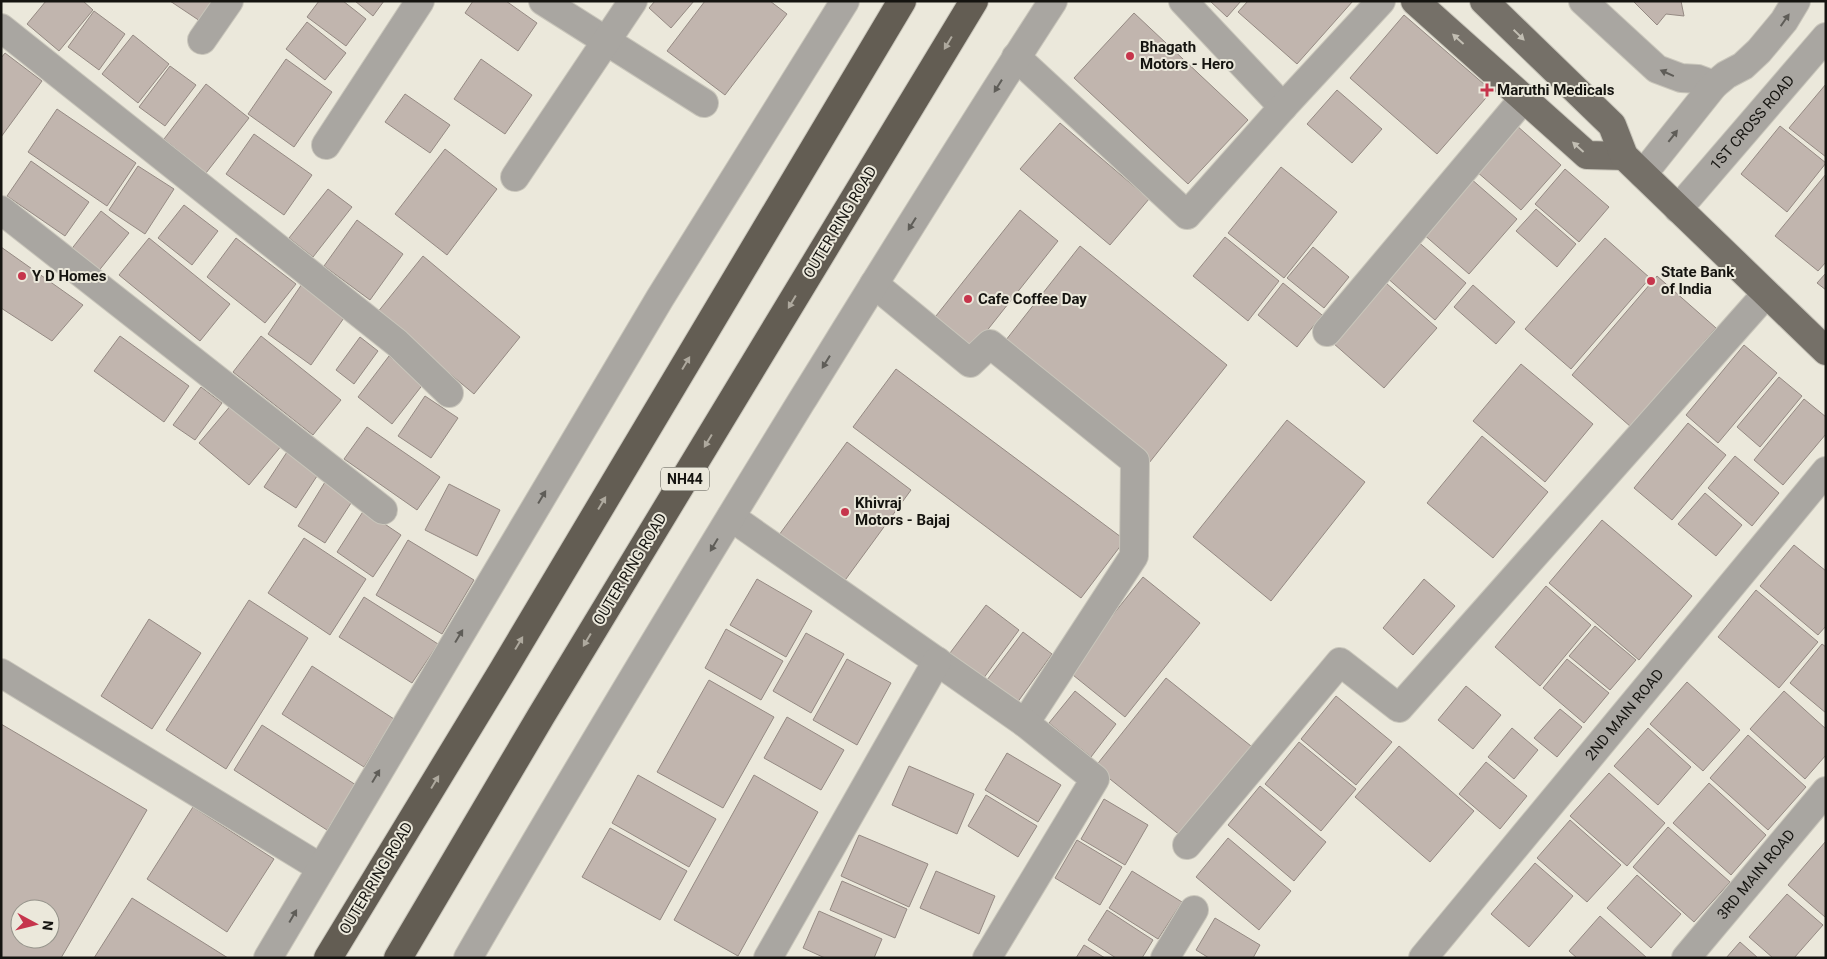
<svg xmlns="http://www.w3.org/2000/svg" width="1827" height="959" viewBox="0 0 1827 959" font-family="Roboto,sans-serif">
	<rect width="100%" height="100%" fill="#ebe8db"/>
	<g fill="#c1b5ae" stroke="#958a83" fill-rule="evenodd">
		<polygon points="46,1 83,1 93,10 59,51 27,24"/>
		<polygon points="170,1 213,1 200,21"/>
		<polygon points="319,1 343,1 366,19 346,46 307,17"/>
		<polygon points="355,1 384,1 373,16"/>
		<polygon points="473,1 506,1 537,23 518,51 465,13"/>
		<polygon points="655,1 694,1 671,28 649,8"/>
		<polygon points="705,1 770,1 787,14 725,95 667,51"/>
		<polygon points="1210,1 1241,1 1227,17"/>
		<polygon points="1248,1 1353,1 1297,64 1238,12"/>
		<polygon points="1633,1 1681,1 1684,16 1666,14 1657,25"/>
		<polygon points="94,11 125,34 99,70 68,47"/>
		<polygon points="1134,13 1248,120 1188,184 1074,78"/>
		<polygon points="1404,15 1492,91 1437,154 1350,78"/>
		<polygon points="307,22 346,53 325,80 286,49"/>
		<polygon points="133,35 169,64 138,103 102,74"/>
		<polygon points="5,53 42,81 1,137 1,58"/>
		<polygon points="286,59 332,92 294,147 248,114"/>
		<polygon points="481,59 532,95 505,134 454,99"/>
		<polygon points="170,66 196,85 165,126 139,107"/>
		<polygon points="206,84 249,118 206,173 164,139"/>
		<polygon points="1826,84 1826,157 1789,128"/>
		<polygon points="1337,90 1382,129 1352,163 1307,124"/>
		<polygon points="405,94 450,125 430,153 385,122"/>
		<polygon points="57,109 136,163 107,206 28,152"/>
		<polygon points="1060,123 1149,199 1110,245 1020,169"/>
		<polygon points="1516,125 1561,165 1521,210 1476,171"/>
		<polygon points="1780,126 1826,163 1787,212 1741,174"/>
		<polygon points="254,134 312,175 284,215 226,174"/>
		<polygon points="445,149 497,189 447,255 395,214"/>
		<polygon points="31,161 89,202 65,236 7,196"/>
		<polygon points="138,166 174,189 145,234 109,210"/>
		<polygon points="1281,167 1337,212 1284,278 1228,233"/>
		<polygon points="1565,169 1609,207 1579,242 1535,204"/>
		<polygon points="1826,174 1826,262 1818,271 1775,236"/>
		<polygon points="1470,178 1517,219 1469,274 1422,233"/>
		<polygon points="328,189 352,207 313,257 289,238"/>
		<polygon points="184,205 218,231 192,265 158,238"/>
		<polygon points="1536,209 1576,244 1557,267 1516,231"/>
		<polygon points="1020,210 1058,241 970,352 932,321"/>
		<polygon points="101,211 129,233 97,273 70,251"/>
		<polygon points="357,220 403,254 370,300 324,266"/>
		<polygon points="1225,237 1279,281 1248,321 1193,276"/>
		<polygon points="149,238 230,304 200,341 119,275"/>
		<polygon points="236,238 296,284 265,323 207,277"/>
		<polygon points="1605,238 1650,278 1571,369 1525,329"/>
		<polygon points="1416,240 1466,283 1435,320 1385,276"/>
		<polygon points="1080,246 1227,365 1149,463 1002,345"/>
		<polygon points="1,247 83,305 52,341 1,308"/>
		<polygon points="1313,247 1349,277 1324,308 1287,278"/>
		<polygon points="423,256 520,337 474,394 377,313"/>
		<polygon points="1826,273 1826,290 1817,283"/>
		<polygon points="1657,276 1716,328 1631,427 1572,375"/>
		<polygon points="1283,283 1322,315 1297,347 1258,315"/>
		<polygon points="1386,283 1437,328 1384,388 1333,343"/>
		<polygon points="302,284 346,315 311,365 268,334"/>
		<polygon points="1473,285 1515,322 1496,344 1454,307"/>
		<polygon points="120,336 189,386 164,422 94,371"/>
		<polygon points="261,336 341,400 313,435 233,372"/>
		<polygon points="360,337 378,351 354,384 336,370"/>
		<polygon points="1744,345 1777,373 1718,443 1686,415"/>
		<polygon points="389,356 424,383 392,424 358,397"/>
		<polygon points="1521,364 1593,424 1545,482 1473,421"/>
		<polygon points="896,369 1125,540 1081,598 853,427"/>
		<polygon points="1779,377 1802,396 1760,447 1737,427"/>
		<polygon points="201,387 222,403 195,440 173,425"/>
		<polygon points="425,396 458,418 431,458 398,436"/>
		<polygon points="1804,399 1826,417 1826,434 1783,485 1754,460"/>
		<polygon points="232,404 282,445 249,485 199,443"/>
		<polygon points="1287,420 1365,482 1271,601 1193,537"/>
		<polygon points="1688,423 1726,455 1672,520 1634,488"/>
		<polygon points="367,427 440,477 417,510 344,459"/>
		<polygon points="1482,436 1548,492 1493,558 1427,503"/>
		<polygon points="847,442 911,490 843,583 779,535"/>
		<polygon points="289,449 321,470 296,508 264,487"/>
		<polygon points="1735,456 1779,493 1752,526 1708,488"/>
		<polygon points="325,482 353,500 325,543 298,526"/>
		<polygon points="449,484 500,510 477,556 425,530"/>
		<polygon points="1705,493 1742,525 1716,556 1678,524"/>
		<polygon points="364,510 401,535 373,577 337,552"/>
		<polygon points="1602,520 1692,596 1639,660 1549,583"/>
		<polygon points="304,538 366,579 330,635 268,593"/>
		<polygon points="408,540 474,580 442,634 376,595"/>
		<polygon points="1794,545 1826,571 1826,626 1818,635 1760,586"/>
		<polygon points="1143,577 1200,623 1125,717 1068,671"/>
		<polygon points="757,579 812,611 786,657 730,625"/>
		<polygon points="1424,579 1455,606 1413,655 1383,628"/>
		<polygon points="1546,586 1591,625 1540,686 1495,647"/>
		<polygon points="1756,590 1818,642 1779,688 1718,637"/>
		<polygon points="364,597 438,644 412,683 339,637"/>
		<polygon points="249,600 308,638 226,769 166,730"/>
		<polygon points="986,605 1019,630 983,679 950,653"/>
		<polygon points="149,619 201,653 152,729 101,696"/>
		<polygon points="1595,626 1636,660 1610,690 1569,656"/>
		<polygon points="726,629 783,661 761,700 705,668"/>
		<polygon points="1023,632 1052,654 1017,703 987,680"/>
		<polygon points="806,633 844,654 811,713 773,691"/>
		<polygon points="1822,644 1826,647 1826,713 1790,683"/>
		<polygon points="847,659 891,683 857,745 813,720"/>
		<polygon points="1567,659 1609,693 1584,723 1543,688"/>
		<polygon points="312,666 394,719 364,767 282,714"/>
		<polygon points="1166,678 1251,746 1181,836 1095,767"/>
		<polygon points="709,680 774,717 723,808 657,772"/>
		<polygon points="1687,682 1740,730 1703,771 1650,724"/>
		<polygon points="1466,686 1501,715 1473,749 1438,720"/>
		<polygon points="1075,691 1116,724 1091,757 1049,723"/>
		<polygon points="1784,691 1826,729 1826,755 1805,779 1750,729"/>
		<polygon points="1336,696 1392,742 1356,785 1301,739"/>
		<polygon points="1560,709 1582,727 1557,757 1534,738"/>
		<polygon points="787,717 844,750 821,790 764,758"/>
		<path d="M 1,724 L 147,810 L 61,958 L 1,958 ZM 20,909 L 50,909 L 50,939 L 20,939 Z"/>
		<polygon points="262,725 356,785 327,830 234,770"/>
		<polygon points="1512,728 1538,750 1514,779 1488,757"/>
		<polygon points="1648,728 1691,767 1658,805 1614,766"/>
		<polygon points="1748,735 1806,787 1768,830 1710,778"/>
		<polygon points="1299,742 1356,789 1321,831 1265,784"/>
		<polygon points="1399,746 1474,811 1430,862 1355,797"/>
		<polygon points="1007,753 1061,785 1038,822 985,790"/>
		<polygon points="1486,762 1527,796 1500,829 1459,794"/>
		<polygon points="909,766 974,794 957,834 892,805"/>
		<polygon points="1609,773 1665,823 1627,866 1570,816"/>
		<polygon points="638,775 716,819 689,867 612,823"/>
		<polygon points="754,775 818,812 738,956 674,920"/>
		<polygon points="1709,783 1766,835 1731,875 1673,823"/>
		<polygon points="1260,786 1326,842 1294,881 1228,825"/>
		<polygon points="986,795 1037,826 1018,857 968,826"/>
		<polygon points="1104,799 1148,825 1125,865 1081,839"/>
		<polygon points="193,807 274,859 227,932 147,879"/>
		<polygon points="1570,820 1621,865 1587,902 1537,858"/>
		<polygon points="1668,827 1730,882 1694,922 1633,867"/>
		<polygon points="610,828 687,871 660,920 582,877"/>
		<polygon points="859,835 928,864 909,907 841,876"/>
		<polygon points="1228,838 1291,891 1259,930 1196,877"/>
		<polygon points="1077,840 1122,867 1100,905 1055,878"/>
		<polygon points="1826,841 1826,916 1825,917 1788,885"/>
		<polygon points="1535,863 1573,896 1529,947 1491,914"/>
		<polygon points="936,871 995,896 979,934 920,908"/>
		<polygon points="1132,871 1182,902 1158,939 1109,908"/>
		<polygon points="1637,875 1681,914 1651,948 1607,908"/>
		<polygon points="842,881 907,909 895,938 830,910"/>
		<polygon points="1787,894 1823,925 1794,958 1773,958 1749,937"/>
		<polygon points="132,898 228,958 94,958"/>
		<polygon points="1107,910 1153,940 1142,958 1116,958 1088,940"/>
		<polygon points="819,911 882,939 874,958 825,958 803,948"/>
		<polygon points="1600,916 1647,958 1577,958 1569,951"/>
		<polygon points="1215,918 1260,945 1253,958 1209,958 1196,950"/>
		<polygon points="1740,942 1758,958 1726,958"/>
		<polygon points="1084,945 1105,958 1076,958"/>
	</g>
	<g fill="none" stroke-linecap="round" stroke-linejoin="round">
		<g stroke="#c9c6bb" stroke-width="30">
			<g id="minor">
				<polyline points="543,1 704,103"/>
				<polyline points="1183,1 1283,107"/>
				<polyline points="1583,1 1657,69 1681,78 1698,79 1714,85"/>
				<polyline points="1,28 397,343 449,393"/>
				<polyline points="202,40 229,1"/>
				<polyline points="1016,57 1187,215 1283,107 1381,1"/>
				<polyline points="326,145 420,1"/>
				<polyline points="1643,174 1714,85 1726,75 1743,66 1759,51 1784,21 1796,1"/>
				<polyline points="515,177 633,1"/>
				<path id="s1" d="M 1678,209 L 1826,37"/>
				<polyline points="1,210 383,510"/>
				<polyline points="874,284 970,363 990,344 1135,461 1134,556 1025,723"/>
				<polyline points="1327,332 1524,98"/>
				<polyline points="731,517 1025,723 1095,779 987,958"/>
				<polyline points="1,673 321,868"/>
				<polyline points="1187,845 1340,662 1399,708 1766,294"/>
				<polyline points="268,958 660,298 845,1"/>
				<path d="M 468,958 C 576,771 688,586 801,402 C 884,268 967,133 1053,1"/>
				<polyline points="768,958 937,661"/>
				<polyline points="1165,958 1194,910"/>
				<path id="s2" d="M 1423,958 L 1826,471"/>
				<path id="s3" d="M 1686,958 L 1826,791"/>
			</g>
		</g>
		<g stroke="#c9c6bb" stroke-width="30">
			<g id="major">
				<polyline points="1415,1 1587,155 1624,156"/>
				<polyline points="1484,1 1612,125 1624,156 1826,351"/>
			</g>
		</g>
		<g stroke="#c9c6bb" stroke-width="30">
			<g id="highway">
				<polyline points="328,958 503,670 902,1"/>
				<polyline points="398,958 541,716 974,1"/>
			</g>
		</g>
		<use href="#minor" stroke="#a9a6a1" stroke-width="28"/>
		<use href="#major" stroke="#757068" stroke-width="28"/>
		<use href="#highway" stroke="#635d53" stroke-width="28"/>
	</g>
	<defs><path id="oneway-solid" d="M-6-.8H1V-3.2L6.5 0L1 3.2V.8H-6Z" transform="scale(1.25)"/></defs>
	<g fill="#5f5d58">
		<use href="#oneway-solid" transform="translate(1785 20) rotate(-55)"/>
		<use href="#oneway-solid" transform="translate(1667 73) rotate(-156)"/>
		<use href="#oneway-solid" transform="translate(998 86) rotate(122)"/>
		<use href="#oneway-solid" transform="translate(1673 136) rotate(-52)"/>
		<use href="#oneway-solid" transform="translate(912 224) rotate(122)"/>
		<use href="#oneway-solid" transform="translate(826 362) rotate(122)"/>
		<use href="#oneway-solid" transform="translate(542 497) rotate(-59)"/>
		<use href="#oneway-solid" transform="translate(714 545) rotate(121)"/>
		<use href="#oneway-solid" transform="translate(459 636) rotate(-59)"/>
		<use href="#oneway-solid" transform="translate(376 776) rotate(-59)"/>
		<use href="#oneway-solid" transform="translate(293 916) rotate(-60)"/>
	</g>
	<g fill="#c2beb3">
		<use href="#oneway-solid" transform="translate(1519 35) rotate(44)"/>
		<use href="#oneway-solid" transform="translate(1458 39) rotate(-138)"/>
		<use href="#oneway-solid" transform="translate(1578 147) rotate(-138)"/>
	</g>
	<g fill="#aea99e">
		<use href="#oneway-solid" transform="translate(948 43) rotate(121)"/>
		<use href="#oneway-solid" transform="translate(792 302) rotate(121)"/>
		<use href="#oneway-solid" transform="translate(686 363) rotate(-59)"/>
		<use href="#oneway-solid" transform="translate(708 441) rotate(121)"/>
		<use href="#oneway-solid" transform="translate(602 503) rotate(-59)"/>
		<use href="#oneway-solid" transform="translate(587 640) rotate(121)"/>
		<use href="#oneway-solid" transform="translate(519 643) rotate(-59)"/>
		<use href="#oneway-solid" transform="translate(435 782) rotate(-59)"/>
	</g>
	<g fill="#c6354c" stroke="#ebe8db" stroke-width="2">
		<circle cx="1130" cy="56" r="5"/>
		<path d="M1484.5 82.5h5v5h5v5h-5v5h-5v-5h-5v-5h5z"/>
		<circle cx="22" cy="276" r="5"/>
		<circle cx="1651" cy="281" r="5"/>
		<circle cx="968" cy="299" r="5"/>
		<circle cx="845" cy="512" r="5"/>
	</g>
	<g text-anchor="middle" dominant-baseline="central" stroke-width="4" stroke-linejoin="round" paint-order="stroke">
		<rect fill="#ebe8db" stroke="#55544d" stroke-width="1" x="661" y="467.5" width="48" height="23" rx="4"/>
		<g font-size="14" font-weight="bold" fill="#151410">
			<text x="685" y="479">NH44</text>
		</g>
		<g font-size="15" font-weight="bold" fill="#151410" stroke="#ebe8db" text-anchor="start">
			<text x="1140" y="47">Bhagath<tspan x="1140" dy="17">Motors - Hero</tspan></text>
			<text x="1497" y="90">Maruthi Medicals</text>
			<text x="1661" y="272">State Bank<tspan x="1661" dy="17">of India</tspan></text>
			<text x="32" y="276">Y D Homes</text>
			<text x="978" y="299">Cafe Coffee Day</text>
			<text x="855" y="503">Khivraj<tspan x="855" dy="17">Motors - Bajaj</tspan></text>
		</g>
		<g font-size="15" fill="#151410" stroke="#ebe8db">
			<text stroke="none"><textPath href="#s1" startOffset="114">1ST CROSS ROAD</textPath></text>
			<text transform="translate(840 222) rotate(-59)">OUTER RING ROAD</text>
			<text transform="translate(630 569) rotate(-59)">OUTER RING ROAD</text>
			<text stroke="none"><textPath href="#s2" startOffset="316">2ND MAIN ROAD</textPath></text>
			<text stroke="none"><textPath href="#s3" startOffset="109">3RD MAIN ROAD</textPath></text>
			<text transform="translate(376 878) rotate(-59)">OUTER RING ROAD</text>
		</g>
	</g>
	<rect width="1827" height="959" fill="none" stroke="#151410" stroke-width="5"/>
	<g transform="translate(35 924) rotate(97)"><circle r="24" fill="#ebe8db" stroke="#95938a"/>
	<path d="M0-4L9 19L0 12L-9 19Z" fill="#c6354c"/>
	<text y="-8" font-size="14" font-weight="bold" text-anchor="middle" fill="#151410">N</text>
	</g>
</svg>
